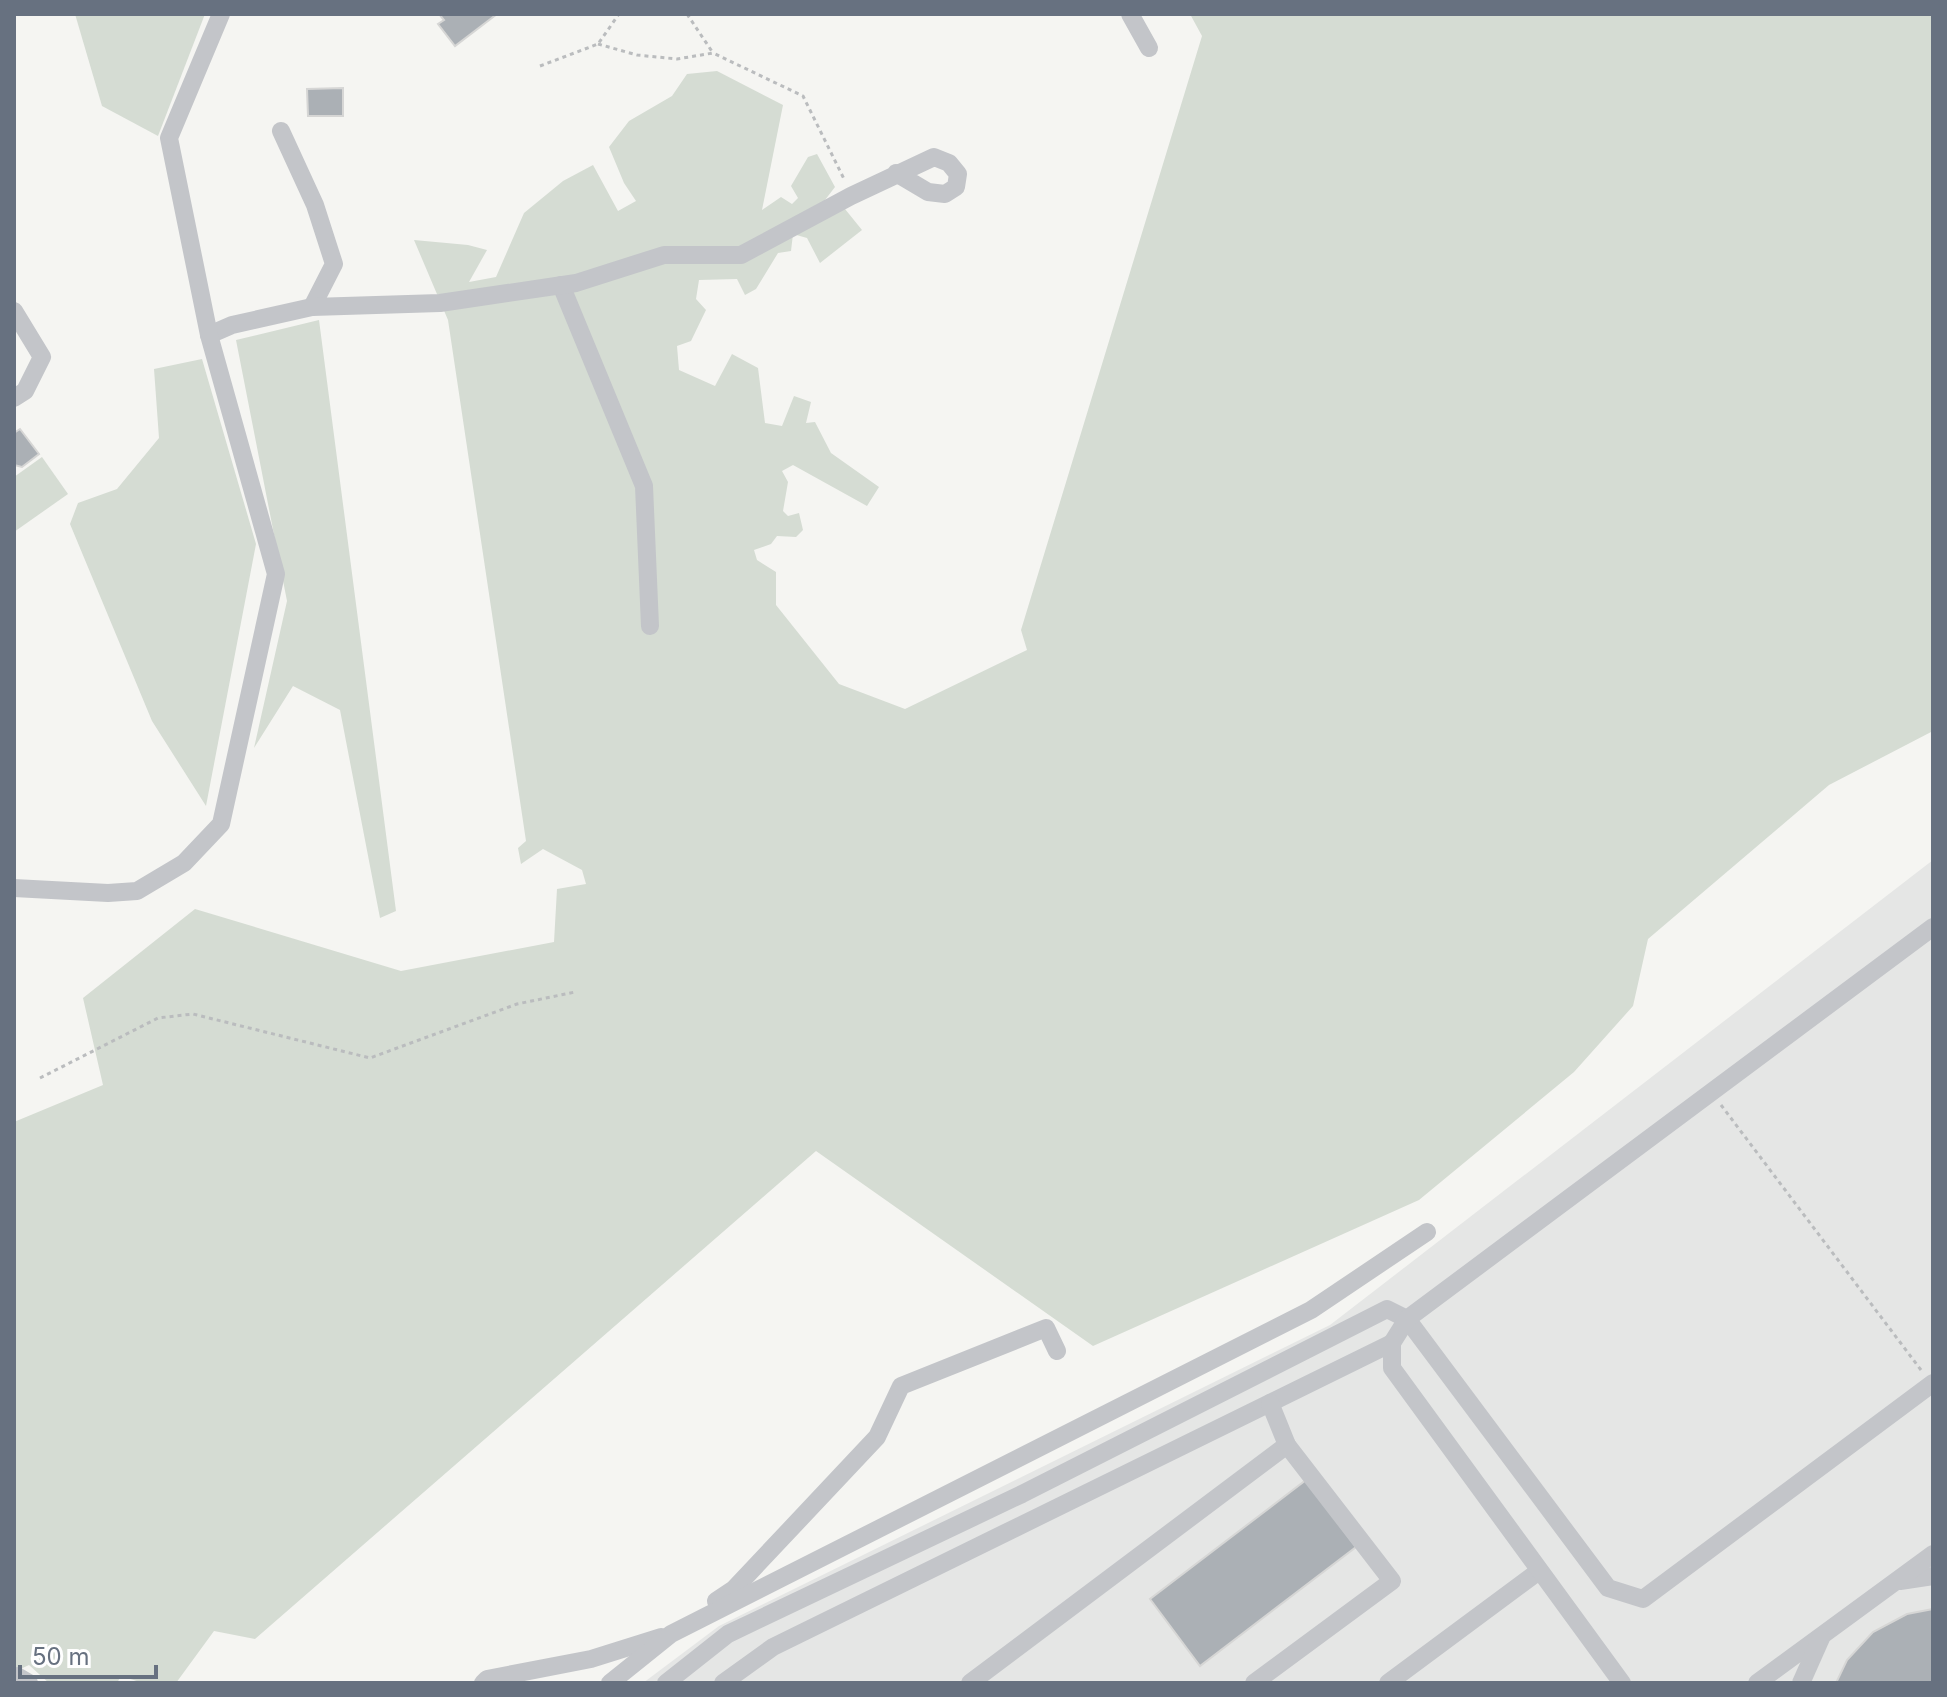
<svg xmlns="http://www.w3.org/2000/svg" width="1947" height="1697" viewBox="0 0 1947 1697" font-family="Inter,sans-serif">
	<rect width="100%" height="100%" fill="#f5f5f2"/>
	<polygon fill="#e5e6e5" points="1933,860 1933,1683 643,1683 719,1626 1330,1325"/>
	<g fill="#d5dcd3">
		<polygon points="75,14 205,14 158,136 102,106"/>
		<polygon points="1190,14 1933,14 1933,731 1829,785 1648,939 1633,1006 1574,1072 1419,1200 1093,1346 816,1151 255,1639 214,1631 176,1683 143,1683 121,1676 117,1683 49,1683 29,1665 14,1672 14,1122 103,1085 83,998 195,909 401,971 554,942 557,889 586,884 582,870 543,849 521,864 518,848 526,841 448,320 414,240 468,245 487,250 469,282 496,277 524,213 563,181 593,165 618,211 636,201 624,183 609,147 629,121 672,96 687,74 717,71 783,105 762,210 781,197 792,204 798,198 791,186 808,157 817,154 835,187 825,200 845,209 862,230 820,263 807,238 793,234 791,251 778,253 756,289 745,295 737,279 699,280 696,299 706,310 691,341 677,346 679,370 715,386 732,354 758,368 765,423 782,426 794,396 811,402 806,423 815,422 831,453 879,487 867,506 793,465 782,471 788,482 783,511 788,516 799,513 803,530 796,537 777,536 771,544 754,550 757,560 776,572 776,605 839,684 905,709 1027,650 1021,630 1202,36"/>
		<polygon points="319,320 396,911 380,918 340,710 293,686 254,748 287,601 236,340"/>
		<polygon points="202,359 256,544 206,806 152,721 70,524 78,503 117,489 159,438 154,369"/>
		<polygon points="42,457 68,494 14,532 14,477"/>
	</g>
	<g fill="#abb0b5" stroke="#d6d6d5" stroke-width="2">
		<polygon points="439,14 497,14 455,46 438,24 444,20"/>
		<polygon points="343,88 343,116 308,116 307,89"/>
		<polygon points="20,429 39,454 22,467 14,465 14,433"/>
		<polygon points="1306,1480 1356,1547 1200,1666 1150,1599"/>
		<polygon points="1933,1609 1933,1683 1836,1683 1847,1660 1873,1632 1907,1614"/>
	</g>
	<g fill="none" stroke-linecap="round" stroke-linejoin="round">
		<g stroke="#babcbe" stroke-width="3" stroke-dasharray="4 4" stroke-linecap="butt">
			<polyline points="687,14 713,53"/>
			<polyline points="598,44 637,55 677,59 713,53 803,96 845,181"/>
			<polyline points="540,66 598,44 619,14"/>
			<polyline points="40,1078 158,1018 193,1014 370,1058 517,1004 575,992"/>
			<polyline points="1721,1105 1921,1370"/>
		</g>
		<g stroke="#c3c5c9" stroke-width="18">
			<polyline points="1130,14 1149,48"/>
			<polyline points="281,131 315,205 334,264 312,307"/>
			<polyline points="561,285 644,486 650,626"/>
			<polyline points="14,311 42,357 25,391 14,398"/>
			<polyline points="209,335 232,325 312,307 440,303 576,283 664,255 741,255 851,196 934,157 949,163 958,174 956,187 945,194 928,192 896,173"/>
			<polyline points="14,888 108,893 137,891 184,863 221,824 276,574 209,335 169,138 221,14"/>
			<polyline points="1900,1581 1933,1576"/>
			<polyline points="716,1601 734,1589 877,1437 901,1386 1046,1328 1057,1351"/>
			<polyline points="14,1677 17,1676 29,1683"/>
			<polyline points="483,1683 487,1679 591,1659 661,1637"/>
			<polyline points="610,1683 671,1634 1311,1310 1427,1232"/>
			<polyline points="666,1683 728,1634 1022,1494 1387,1309 1407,1319 1608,1588 1643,1599 1933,1383"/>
			<polyline points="723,1683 773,1647 1392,1343"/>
			<polyline points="970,1683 1287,1445"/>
			<polyline points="1254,1683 1392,1581 1287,1445 1270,1403"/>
			<polyline points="1388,1683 1539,1571"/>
			<polyline points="1622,1683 1392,1368 1392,1343 1407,1319 1933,927"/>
			<polyline points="1757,1683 1933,1554"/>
			<polyline points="1801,1683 1821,1638"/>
		</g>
	</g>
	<rect width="1947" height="1697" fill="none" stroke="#677180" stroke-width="32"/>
	<path d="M20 1665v12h136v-12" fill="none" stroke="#677180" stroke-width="4"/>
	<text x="32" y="1665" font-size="24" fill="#677180" stroke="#ffffff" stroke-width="6" paint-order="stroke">50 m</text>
</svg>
